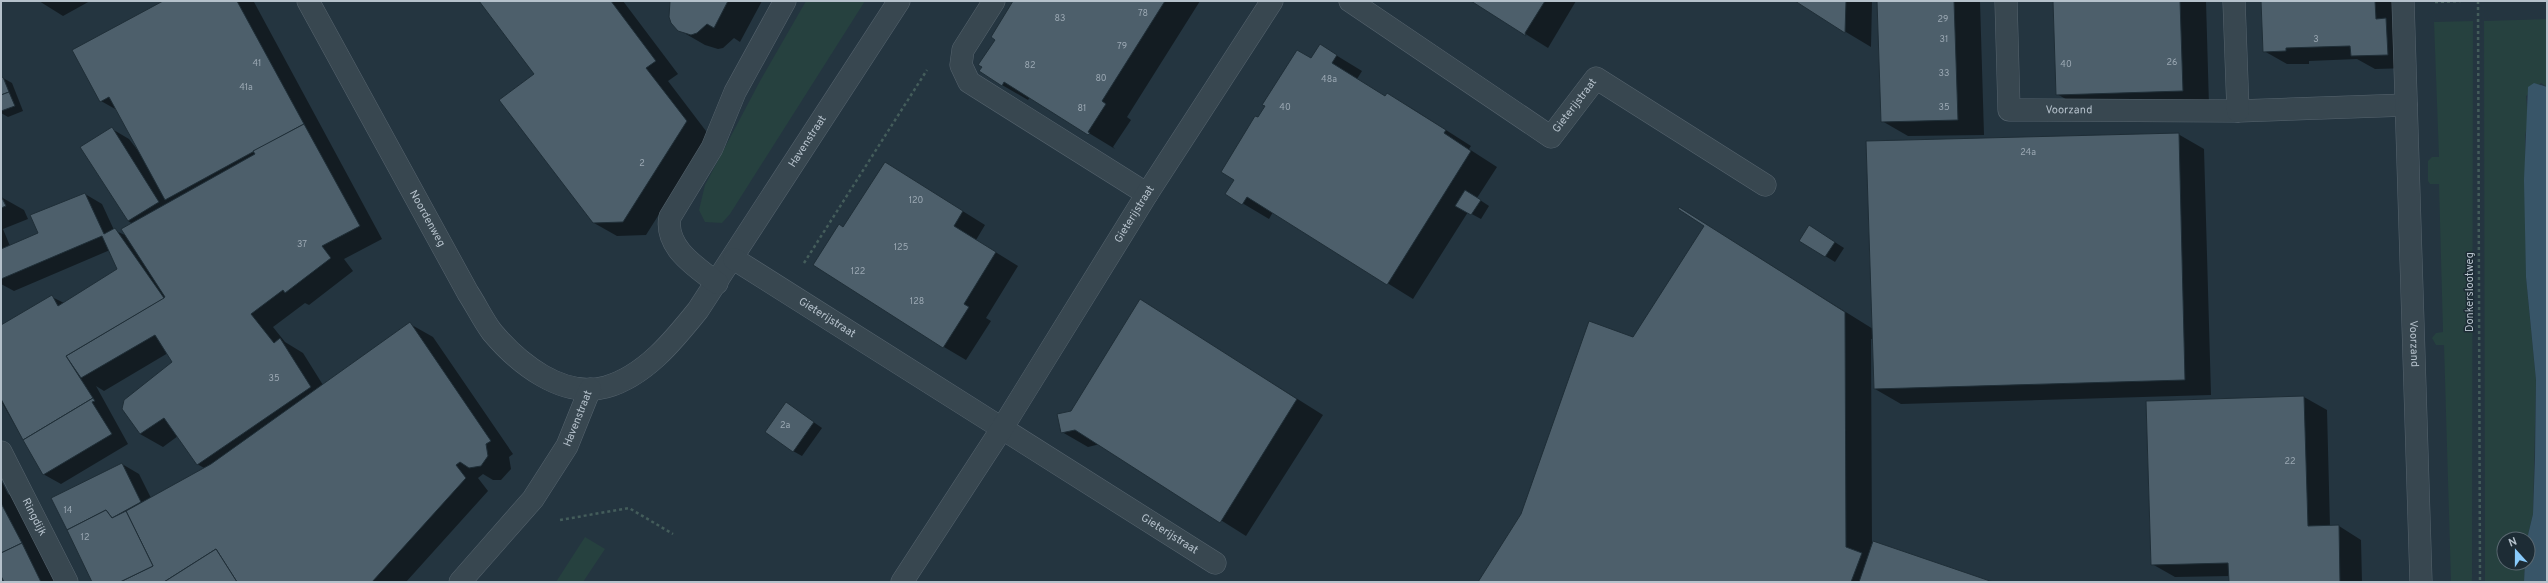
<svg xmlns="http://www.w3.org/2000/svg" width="2548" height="583" viewBox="0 0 2548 583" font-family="Overpass,sans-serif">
	<rect width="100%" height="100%" fill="#243540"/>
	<g fill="#26413f">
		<polygon points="806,1 865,1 730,214 722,223 705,222 699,210 705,185 760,81"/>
		<polygon points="2547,19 2547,87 2541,83 2526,96 2528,121 2525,136 2526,277 2536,380 2533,514 2527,539 2504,539 2504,563 2525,563 2524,582 2485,582 2484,21"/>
		<polygon points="2473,21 2472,582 2451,582 2444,345 2436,345 2432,338 2436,333 2443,332 2439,184 2430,184 2428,181 2428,161 2432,157 2439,157 2434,22"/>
		<polygon points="585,537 605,549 583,582 556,582"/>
	</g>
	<polygon fill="#385568" points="2534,83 2547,87 2547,582 2524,582 2525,563 2528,563 2527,539 2533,514 2535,458 2536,380 2526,277 2524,180 2528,87"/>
	<g fill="#0007">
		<polygon points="39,1 90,1 63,16"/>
		<polygon points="165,1 254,2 382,239 344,259 353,271 309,305 305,303 273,327 285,342 303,353 323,385 410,324 433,337 513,454 509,457 511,469 501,480 493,480 483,474 478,478 488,491 406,582 93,582 122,464 139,474 151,498 206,469 197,464 178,436 163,447 140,434 173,362 168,353 104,391 96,386 128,444 61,484 43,474 1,401 1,327 52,297 64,303 118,270 110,250 14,291 1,284 1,197 24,210 28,219 3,229 10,246 39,234 85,194 102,204 114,230 127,236 133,224 128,221 112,129 129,139 143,157 117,110 101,101"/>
		<polygon points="480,1 623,1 678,74 668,81 709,135 646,235 617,236 594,223 535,74"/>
		<polygon points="671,1 762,1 740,42 734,38 723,48 718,49 705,45 679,30"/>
		<polygon points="1014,1 1200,1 1127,117 1131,120 1113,147 1115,149 1030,97 1028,100 1002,85 996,39"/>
		<polygon points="1473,1 1576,1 1548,48"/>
		<polygon points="1797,1 1872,1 1871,47 1846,32"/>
		<polygon points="1878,1 1980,1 1984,135 1908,136 1882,121"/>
		<polygon points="2054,1 2206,1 2209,106 2083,109 2057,94"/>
		<polygon points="2262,1 2397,1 2410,68 2375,69 2357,59 2309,61 2309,64 2287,64 2264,51"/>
		<polygon points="1321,46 1362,71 1357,79 1385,96 1387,94 1413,109 1471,146 1469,149 1497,167 1477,198 1489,206 1481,219 1468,212 1413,299 1273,212 1269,219 1227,194 1236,180 1258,118 1312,59"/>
		<polygon points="3,78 12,83 23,111 8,117 1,113"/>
		<polygon points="2178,134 2204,149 2211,395 1901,404 1875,389 1873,339 1871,339 1872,546 1990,582 1479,582 1705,226 1679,208 1873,329"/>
		<polygon points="908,177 985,225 976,240 1018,266 986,318 991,321 966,360 944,347 844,228"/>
		<polygon points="1819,232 1844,248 1835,262 1801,241"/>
		<polygon points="1141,301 1323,415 1246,536 1100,444 1088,447 1062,432 1071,412"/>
		<polygon points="2304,397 2327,410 2330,527 2339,526 2361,540 2362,582 2230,582 2230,576 2175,577 2152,564 2147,402"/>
		<polygon points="795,409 822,428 802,456 793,451"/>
		<polygon points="1,480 8,494 13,497 59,582 5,582 1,573"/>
	</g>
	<g fill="#4d5f6b" stroke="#1f2e37">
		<polygon points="163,1 237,1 304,124 165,200 109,97 100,102 72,50"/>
		<polygon points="479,1 611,1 656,61 646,68 687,121 623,222 593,223 499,100 534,74"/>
		<polygon points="670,1 728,1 714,28 707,24 697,33 691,35 678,31 671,23 669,17"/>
		<polygon points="1013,1 1165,1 1102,101 1106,104 1088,132 1090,133 1088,135 1004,82 1002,86 979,71 982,67 978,65 995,40 991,37"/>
		<polygon points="1471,1 1545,1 1525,33 1526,36"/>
		<polygon points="1795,1 1846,1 1845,33"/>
		<polygon points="1877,1 1954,1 1958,120 1881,122"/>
		<polygon points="2053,1 2180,1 2183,91 2056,95"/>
		<polygon points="2261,1 2375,1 2376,19 2386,18 2388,55 2351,56 2350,46 2286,48 2286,51 2263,52"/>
		<polygon points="1320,44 1337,55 1332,63 1385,96 1387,93 1446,130 1444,133 1471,151 1387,285 1247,197 1242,205 1225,194 1234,180 1221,172 1255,116 1258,117 1265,106 1262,105 1297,50 1311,58"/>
		<polygon points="3,77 9,92 1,95 1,78"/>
		<polygon points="9,92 15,106 1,111 1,95"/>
		<polygon points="304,124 360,226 322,246 331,258 285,293 283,290 251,314 274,343 280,338 311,387 197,465 164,418 140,434 122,409 124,400 172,362 155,335 81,378 66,356 165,297 121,229 255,154 253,151"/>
		<polygon points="112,127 159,202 128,221 80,147"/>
		<polygon points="2179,133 2185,380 1874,389 1866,141"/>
		<polygon points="885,162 963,211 954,226 996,252 964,304 969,307 943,348 813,265 839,224 843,227"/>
		<polygon points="1465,190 1481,200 1471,215 1455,206"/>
		<polygon points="85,193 104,234 115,228 164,298 66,356 93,398 23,440 1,399 1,325 52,295 58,306 117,269 102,236 1,279 1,249 38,233 30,215"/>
		<polygon points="1,196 6,206 1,208"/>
		<polygon points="1679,207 1845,312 1846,547 1862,553 1851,582 1478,582 1521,514 1589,321 1633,337 1704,226 1678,209"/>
		<polygon points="1809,225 1835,242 1825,257 1799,241"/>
		<polygon points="1140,299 1297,399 1220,523 1075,430 1061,433 1057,414 1071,411"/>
		<polygon points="410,322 491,441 486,444 488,456 481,466 469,468 460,462 456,465 466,478 372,582 237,582 216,549 164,582 120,582 153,566 126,511 211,464"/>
		<polygon points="2304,396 2308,526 2339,525 2340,582 2229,582 2228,563 2151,565 2146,401"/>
		<polygon points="93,398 95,401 92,402 112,434 43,475 23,440"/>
		<polygon points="786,402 814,422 793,452 765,432"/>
		<polygon points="122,463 141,502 112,518 106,510 67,530 51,498"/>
		<polygon points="1,503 22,543 1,553"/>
		<polygon points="106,510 112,518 126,511 153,566 120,582 92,582 67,530"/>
		<polygon points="1873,541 1993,582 1859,582"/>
		<polygon points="22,543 41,582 4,582 1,576 1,553"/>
		<polygon points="216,549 237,582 164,582"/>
	</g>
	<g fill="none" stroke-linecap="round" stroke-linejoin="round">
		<g stroke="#56646e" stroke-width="23">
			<polyline id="service" points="994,1 963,50 961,65 969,82 1147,194"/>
		</g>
		<g stroke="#56646e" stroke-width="23">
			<g id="minor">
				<path id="s1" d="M 308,1 L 468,293 C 476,305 483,320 492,332 C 518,363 562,399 606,387 C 645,376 674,340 698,310 L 899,1"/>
				<path id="s2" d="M 1350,1 L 1551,137 L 1596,78 L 1765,185"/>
				<path id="s3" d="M 2006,1 L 2009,110 L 2238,111 L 2406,105"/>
				<polyline points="2234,1 2238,111"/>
				<path id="s4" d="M 2403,1 L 2421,582"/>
				<path id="s5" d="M 734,259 L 1215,563"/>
				<path d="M 717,283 C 696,267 664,247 670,217 L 712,148 L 735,92 L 785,1"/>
				<path id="s6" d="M 1,452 L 67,582"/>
				<path id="s7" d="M 460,582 L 533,499 L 567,446 L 590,389"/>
				<path id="s8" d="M 902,582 L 1001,430 L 1147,194 L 1272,1"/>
			</g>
		</g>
		<g stroke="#445d5b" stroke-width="2.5" stroke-dasharray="3 3" stroke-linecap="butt">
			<polyline points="2478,1 2480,582"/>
			<polyline points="2435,2 2461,1"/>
			<polyline points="804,263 927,70"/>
			<polyline points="560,520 629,508 673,534"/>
		</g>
		<use href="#service" stroke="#384750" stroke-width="22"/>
		<use href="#minor" stroke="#384750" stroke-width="22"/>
	</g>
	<g text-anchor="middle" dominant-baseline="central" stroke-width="3" stroke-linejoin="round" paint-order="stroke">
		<g font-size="9" fill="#9ba8b3">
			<text x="1143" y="13">78</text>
			<text x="1060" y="18">83</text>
			<text x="1943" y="19">29</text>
			<text x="1944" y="39">31</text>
			<text x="2316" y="39">3</text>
			<text x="1122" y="46">79</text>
			<text x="2172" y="62">26</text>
			<text x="257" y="63">41</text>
			<text x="2066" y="64">40</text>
			<text x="1030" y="65">82</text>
			<text x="1944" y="73">33</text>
			<text x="1101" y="78">80</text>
			<text x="1329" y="79">48a</text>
			<text x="246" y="87">41a</text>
			<text x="1285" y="107">40</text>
			<text x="1944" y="107">35</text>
			<text x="1082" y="108">81</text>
			<text x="2028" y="152">24a</text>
			<text x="642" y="163">2</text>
			<text x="916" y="200">120</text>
			<text x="302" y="244">37</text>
			<text x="901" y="247">125</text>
			<text x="858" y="271">122</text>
			<text x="917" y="301">128</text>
			<text x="274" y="378">35</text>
			<text x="785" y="425">2a</text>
			<text x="2290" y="461">22</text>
			<text x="68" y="510">14</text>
			<text x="85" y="537">12</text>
		</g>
		<g font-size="11" fill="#b5c1cb" stroke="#1d2c35">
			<text stroke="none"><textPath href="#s2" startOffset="282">Gieterijstraat</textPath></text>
			<text stroke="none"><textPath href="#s3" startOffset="169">Voorzand</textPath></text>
			<text stroke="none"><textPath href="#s1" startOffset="835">Havenstraat</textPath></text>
			<text stroke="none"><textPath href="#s8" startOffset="435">Gieterijstraat</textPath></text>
			<text stroke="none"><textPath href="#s1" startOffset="248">Noordenweg</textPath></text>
			<text transform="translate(2470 292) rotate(-90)">Donkerslootweg</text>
			<text stroke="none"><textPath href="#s5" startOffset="110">Gieterijstraat</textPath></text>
			<text stroke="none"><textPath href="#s4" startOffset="343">Voorzand</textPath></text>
			<text stroke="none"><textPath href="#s7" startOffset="203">Havenstraat</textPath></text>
			<text stroke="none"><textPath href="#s6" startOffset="73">Ringdijk</textPath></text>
			<text stroke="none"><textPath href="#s5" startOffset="515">Gieterijstraat</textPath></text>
		</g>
	</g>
	<rect width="2548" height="583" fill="none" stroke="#b5c1cb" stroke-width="4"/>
	<g transform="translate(2516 551) rotate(339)"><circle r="19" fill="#1d2c35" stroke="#5a6871"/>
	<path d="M0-3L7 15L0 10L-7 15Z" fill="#89cbfb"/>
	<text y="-6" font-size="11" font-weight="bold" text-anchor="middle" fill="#b5c1cb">N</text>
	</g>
</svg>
